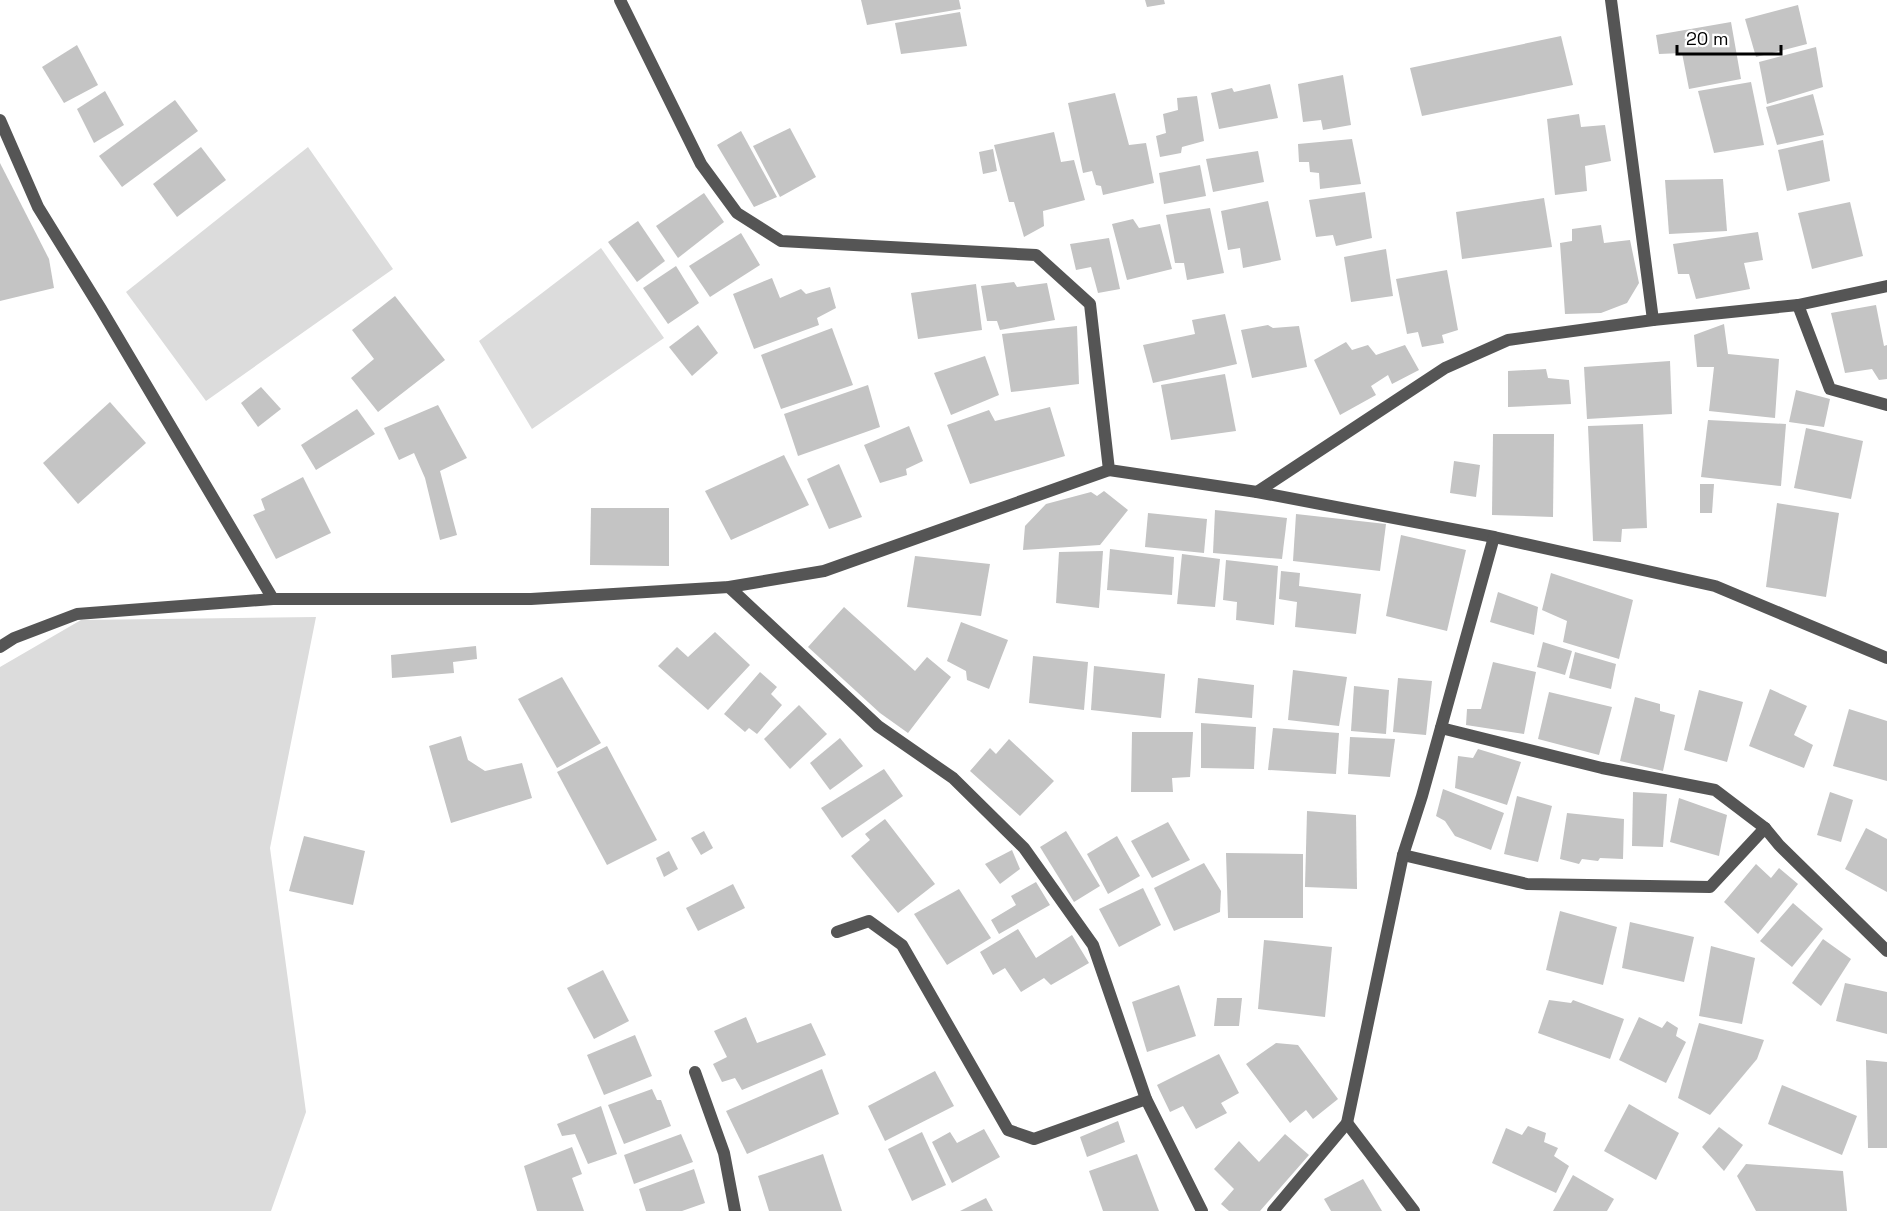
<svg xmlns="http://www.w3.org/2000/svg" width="1887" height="1211" viewBox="0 0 1887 1211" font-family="'Space Grotesk',sans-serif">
	<rect width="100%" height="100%" fill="#fff"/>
	<g fill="#dcdcdc">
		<polygon points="308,147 393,269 206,401 126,292"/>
		<polygon points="601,248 664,338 532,429 479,341"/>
		<polygon points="316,617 270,848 306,1112 271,1211 0,1211 0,667 81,620"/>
	</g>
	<g fill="#c4c4c4">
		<polygon points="861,0 959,0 961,9 867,25"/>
		<polygon points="1145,0 1164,0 1165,4 1147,7"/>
		<polygon points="1798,5 1807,44 1756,57 1745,19"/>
		<polygon points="960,12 967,46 901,54 895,23"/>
		<polygon points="1731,22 1741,79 1689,89 1682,53 1659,54 1656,35"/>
		<polygon points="1561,36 1573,85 1422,116 1410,68"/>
		<polygon points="77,45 98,85 64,103 42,67"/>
		<polygon points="1816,47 1823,87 1767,104 1759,62"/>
		<polygon points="1343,75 1351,125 1323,130 1321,120 1303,122 1298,84"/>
		<polygon points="1751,82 1764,145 1714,153 1698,91"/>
		<polygon points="1270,84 1278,118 1219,129 1211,93 1232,88 1234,92"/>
		<polygon points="105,91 124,125 94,143 77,109"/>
		<polygon points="1115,93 1129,145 1146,143 1154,183 1103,195 1101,186 1096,185 1092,171 1083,173 1068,103"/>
		<polygon points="1813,94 1824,135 1777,145 1766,107"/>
		<polygon points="1197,96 1204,141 1182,147 1181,153 1160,157 1156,136 1166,133 1163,114 1178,110 1177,98"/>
		<polygon points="175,100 198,131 122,187 99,156"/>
		<polygon points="1579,114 1581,127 1605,125 1611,161 1585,166 1587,191 1555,195 1547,119"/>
		<polygon points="790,128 816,177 780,197 753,146"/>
		<polygon points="741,131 777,197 754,207 717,145"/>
		<polygon points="1054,132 1061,162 1074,160 1085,200 1043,211 1044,226 1024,237 1014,202 1009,202 994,145"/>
		<polygon points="1352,139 1361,184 1320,189 1319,173 1310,172 1309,162 1299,162 1298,144"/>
		<polygon points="1823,140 1830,181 1787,191 1778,150"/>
		<polygon points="201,147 226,180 177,217 153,184"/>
		<polygon points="993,149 997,171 983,174 979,152"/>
		<polygon points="1258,151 1264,182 1213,192 1206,159"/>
		<polygon points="0,163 49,259 54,288 0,301"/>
		<polygon points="1200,165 1206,196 1164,204 1159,173"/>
		<polygon points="1723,179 1727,231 1669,234 1665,180"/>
		<polygon points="1365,192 1372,238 1336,246 1333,235 1316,237 1309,200"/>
		<polygon points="704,193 724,222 678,258 656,226"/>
		<polygon points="1544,198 1552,247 1462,259 1456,212"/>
		<polygon points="1268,201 1281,260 1243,268 1240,248 1228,250 1221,211"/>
		<polygon points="1850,202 1863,256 1812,269 1798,213"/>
		<polygon points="1210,208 1224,273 1187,280 1184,263 1175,263 1166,215"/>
		<polygon points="1133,219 1139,228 1160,224 1172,269 1127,280 1112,224"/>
		<polygon points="638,221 665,261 637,282 608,242"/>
		<polygon points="1601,225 1604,243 1630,240 1639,283 1627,303 1601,313 1565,314 1560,243 1572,241 1572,229"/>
		<polygon points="1758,232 1763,260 1744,263 1750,289 1696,299 1689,274 1678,274 1673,244"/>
		<polygon points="741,233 760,265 710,297 689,266"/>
		<polygon points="1109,238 1120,289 1098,293 1091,267 1076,270 1070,244"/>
		<polygon points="1386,249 1393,296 1351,302 1344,257"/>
		<polygon points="676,266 699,303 668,324 643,288"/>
		<polygon points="1447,270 1458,330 1442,335 1444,343 1422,347 1418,332 1407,334 1396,279"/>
		<polygon points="772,278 780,298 801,289 806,294 830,287 836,308 817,318 819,325 754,349 733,294"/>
		<polygon points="1014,282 1017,287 1047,283 1055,320 1000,330 997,321 987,321 981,286"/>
		<polygon points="976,284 982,330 918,339 911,293"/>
		<polygon points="395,296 445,360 378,412 351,378 374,359 352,330"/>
		<polygon points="1876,305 1884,346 1887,345 1887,379 1879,380 1872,369 1845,373 1831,313"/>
		<polygon points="1225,314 1237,364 1153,383 1143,345 1195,334 1192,320"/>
		<polygon points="1724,324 1728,354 1779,359 1775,418 1709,411 1714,367 1697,367 1694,335"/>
		<polygon points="698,325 718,353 692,376 669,347"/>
		<polygon points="1268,325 1273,328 1299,326 1307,367 1252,378 1241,330"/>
		<polygon points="1077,326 1079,384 1011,392 1002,334"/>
		<polygon points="832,328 853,385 781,409 761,355"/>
		<polygon points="1346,342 1352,350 1368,345 1376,355 1405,345 1419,370 1392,384 1388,375 1371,386 1376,395 1340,415 1314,360"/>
		<polygon points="985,356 999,395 951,415 934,373"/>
		<polygon points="1670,361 1672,414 1587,419 1584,367"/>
		<polygon points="1546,369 1548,378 1569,380 1571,404 1508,407 1508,371"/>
		<polygon points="1225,374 1236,431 1171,440 1161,385"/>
		<polygon points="868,385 880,427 798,456 784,414"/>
		<polygon points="261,387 281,409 258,427 241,403"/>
		<polygon points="1796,390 1830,399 1824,427 1789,422"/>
		<polygon points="110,402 146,443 78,504 43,463"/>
		<polygon points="438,405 467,458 440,471 457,535 440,540 425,478 414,453 399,460 384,428"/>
		<polygon points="1050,407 1065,456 970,484 947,425 989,410 995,421"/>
		<polygon points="357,409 375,434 316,470 301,445"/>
		<polygon points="1708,420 1786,424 1781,486 1701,477"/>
		<polygon points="1643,424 1647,528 1622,529 1621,542 1593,541 1588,426"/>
		<polygon points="909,426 923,461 906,469 907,475 880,483 864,445"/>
		<polygon points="1806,428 1863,441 1851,499 1794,488"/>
		<polygon points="1493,434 1554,434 1553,517 1492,515"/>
		<polygon points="784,455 809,505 731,540 705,491"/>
		<polygon points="1454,461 1480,465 1476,497 1450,493"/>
		<polygon points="839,464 862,517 829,529 807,479"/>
		<polygon points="303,477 331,533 276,559 253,515 265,510 261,499"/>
		<polygon points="1700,484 1714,484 1712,513 1700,513"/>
		<polygon points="1104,491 1128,510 1100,545 1023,550 1025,526 1046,504 1091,492 1097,496"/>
		<polygon points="1777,503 1839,513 1826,597 1766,587"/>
		<polygon points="591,508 669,508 669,566 590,565"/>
		<polygon points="1215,510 1287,518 1282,559 1213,553"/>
		<polygon points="1148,513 1207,519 1204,553 1145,547"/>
		<polygon points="1296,514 1386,524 1380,571 1293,561"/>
		<polygon points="1401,535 1466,550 1447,631 1386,616"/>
		<polygon points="1110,549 1174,557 1172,595 1107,590"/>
		<polygon points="1103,551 1099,608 1056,603 1059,552"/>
		<polygon points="1182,554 1220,559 1215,607 1177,604"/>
		<polygon points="915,556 990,564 981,616 907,607"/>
		<polygon points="1226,560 1278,566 1274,625 1236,620 1237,602 1223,600"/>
		<polygon points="1281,571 1300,573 1299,586 1361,594 1356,634 1295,627 1297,602 1279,599"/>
		<polygon points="1551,573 1633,600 1619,659 1563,642 1567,621 1542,610"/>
		<polygon points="1498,592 1538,607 1534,635 1490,622"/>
		<polygon points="844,607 915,671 927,657 951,677 908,733 880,713 808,647"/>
		<polygon points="961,622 1008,640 989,689 967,680 966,671 947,661"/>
		<polygon points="715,632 750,665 708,710 658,666 677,647 688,657"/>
		<polygon points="1543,642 1572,651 1565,675 1537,667"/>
		<polygon points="476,646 477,659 453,662 454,673 392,678 391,655"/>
		<polygon points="1575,652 1616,664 1611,689 1569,678"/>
		<polygon points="1033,656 1088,662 1084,710 1029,703"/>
		<polygon points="1493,662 1536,672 1524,734 1466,725 1467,709 1481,709"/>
		<polygon points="1094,666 1165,674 1161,718 1091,710"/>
		<polygon points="1293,670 1347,677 1339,726 1288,720"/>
		<polygon points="760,672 777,687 771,694 782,705 757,734 749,728 745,732 724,714"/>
		<polygon points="562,677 601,743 557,768 518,699"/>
		<polygon points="1198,678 1254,685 1252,718 1195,713"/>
		<polygon points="1398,678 1432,681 1426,735 1393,732"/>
		<polygon points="1354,686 1389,690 1386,734 1351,731"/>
		<polygon points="1770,689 1807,706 1794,735 1813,745 1804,768 1749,746"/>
		<polygon points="1699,690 1743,702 1727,762 1684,750"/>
		<polygon points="1549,692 1612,707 1599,755 1538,739"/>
		<polygon points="1635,697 1660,704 1660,711 1675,715 1663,771 1620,761"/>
		<polygon points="799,705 827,734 790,769 764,739"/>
		<polygon points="1849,709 1887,721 1887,781 1833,766"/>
		<polygon points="1201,723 1256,727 1254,769 1201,768"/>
		<polygon points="1273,728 1339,733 1336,774 1268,770"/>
		<polygon points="1132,732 1193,732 1190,777 1172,778 1173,792 1131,792"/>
		<polygon points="461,736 468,760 485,771 522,763 532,798 451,823 429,746"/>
		<polygon points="1350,737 1395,739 1390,777 1348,774"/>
		<polygon points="840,738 863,766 830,790 810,763"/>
		<polygon points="1009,739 1054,781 1020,816 970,771 990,748 996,754"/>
		<polygon points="607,746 657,840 607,865 557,772"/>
		<polygon points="1478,749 1521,762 1507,805 1455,788 1458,756 1473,758"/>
		<polygon points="884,769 903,796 842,838 821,808"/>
		<polygon points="1443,789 1504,813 1491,850 1455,836 1445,821 1436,816"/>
		<polygon points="1633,792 1667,794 1663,847 1632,846"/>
		<polygon points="1830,792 1853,800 1841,842 1817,835"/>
		<polygon points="1517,796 1552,806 1538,862 1504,854"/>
		<polygon points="1679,798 1727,815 1719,856 1670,842"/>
		<polygon points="1307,811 1356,815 1357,889 1305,887"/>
		<polygon points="1567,813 1624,819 1623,859 1600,858 1598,861 1582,859 1579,864 1560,859"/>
		<polygon points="885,819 935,884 898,913 851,856 870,840 865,834"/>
		<polygon points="1168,822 1190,860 1152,878 1131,841"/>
		<polygon points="1866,828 1887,839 1887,892 1845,869"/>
		<polygon points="704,831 713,848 701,855 691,838"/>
		<polygon points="1066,831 1100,886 1074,902 1040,847"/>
		<polygon points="304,836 365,851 353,905 289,891"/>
		<polygon points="1117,836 1140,876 1108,894 1087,854"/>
		<polygon points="1012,850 1020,869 1000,884 985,864"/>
		<polygon points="669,851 678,869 664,877 656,858"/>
		<polygon points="1226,853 1303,854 1303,918 1228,918"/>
		<polygon points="1204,863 1221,891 1220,912 1174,931 1154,888"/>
		<polygon points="1756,864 1771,878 1779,868 1798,884 1758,934 1724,902"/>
		<polygon points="1036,882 1050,905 999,934 991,920 1016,905 1011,896"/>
		<polygon points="733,884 745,908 698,931 686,908"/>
		<polygon points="1143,888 1161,925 1119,947 1099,909"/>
		<polygon points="959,889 991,938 947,965 914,914"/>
		<polygon points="1793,903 1823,929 1792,967 1760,941"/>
		<polygon points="1560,911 1617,927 1603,985 1546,970"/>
		<polygon points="1630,922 1694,937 1684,982 1622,968"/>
		<polygon points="1018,929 1036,958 1072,935 1089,963 1051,985 1044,978 1021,992 1005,968 993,975 980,952"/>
		<polygon points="1823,939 1851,959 1821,1006 1792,983"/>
		<polygon points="1264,940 1332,947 1325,1017 1258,1009"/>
		<polygon points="1711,946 1755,958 1742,1024 1699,1016"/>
		<polygon points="603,970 629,1021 594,1039 567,988"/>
		<polygon points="1845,983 1887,992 1887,1034 1836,1021"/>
		<polygon points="1179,985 1196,1036 1147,1052 1132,1002"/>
		<polygon points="1217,998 1242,998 1239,1026 1214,1026"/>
		<polygon points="1549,1000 1571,1003 1573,1000 1624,1019 1610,1059 1538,1033"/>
		<polygon points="746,1017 757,1043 811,1023 826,1055 742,1090 735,1078 722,1082 713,1064 727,1057 714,1031"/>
		<polygon points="1639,1017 1662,1028 1667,1021 1678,1028 1676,1036 1686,1042 1666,1083 1619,1060"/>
		<polygon points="1699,1023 1764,1040 1757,1059 1710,1115 1678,1098"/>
		<polygon points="635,1035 652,1076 604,1095 587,1055"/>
		<polygon points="1276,1043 1298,1045 1338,1099 1313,1119 1306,1110 1290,1123 1246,1064"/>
		<polygon points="1219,1054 1239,1093 1221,1103 1227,1113 1196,1129 1183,1106 1170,1112 1157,1085"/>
		<polygon points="1866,1060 1887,1062 1887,1148 1868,1148"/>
		<polygon points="822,1069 839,1114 747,1154 726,1111"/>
		<polygon points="935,1071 954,1106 885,1141 868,1106"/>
		<polygon points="1782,1085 1857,1116 1842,1155 1768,1124"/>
		<polygon points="652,1089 657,1100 661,1100 671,1126 624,1144 608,1105"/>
		<polygon points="1629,1104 1679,1133 1656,1180 1604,1151"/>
		<polygon points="601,1106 617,1154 588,1164 575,1134 562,1136 557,1124"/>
		<polygon points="1118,1121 1125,1142 1087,1157 1080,1137"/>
		<polygon points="1528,1126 1546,1133 1544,1142 1558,1148 1554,1156 1569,1166 1556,1193 1492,1163 1506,1128 1522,1135"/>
		<polygon points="1719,1127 1743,1145 1724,1171 1702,1147"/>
		<polygon points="984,1129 1000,1157 952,1183 932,1142 950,1132 957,1143"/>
		<polygon points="922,1132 946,1185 912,1201 888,1149"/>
		<polygon points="681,1134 693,1162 634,1184 624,1155"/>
		<polygon points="1285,1134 1309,1155 1260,1211 1229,1211 1221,1204 1234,1189 1214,1169 1239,1141 1259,1162"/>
		<polygon points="572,1147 582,1174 572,1178 584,1211 537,1211 524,1166"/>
		<polygon points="823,1154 842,1211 769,1211 758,1176"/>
		<polygon points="1137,1154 1159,1211 1103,1211 1089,1171"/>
		<polygon points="1746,1164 1843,1171 1847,1211 1756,1211 1737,1176"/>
		<polygon points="694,1169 705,1203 682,1211 646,1211 639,1189"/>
		<polygon points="1573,1175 1614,1199 1607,1211 1553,1211"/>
		<polygon points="1363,1179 1382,1211 1331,1211 1324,1199"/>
		<polygon points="986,1198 993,1211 960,1211"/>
	</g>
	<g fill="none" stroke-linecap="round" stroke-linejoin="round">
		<polyline stroke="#555" stroke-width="12" points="1441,728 1602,768 1715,790 1765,828"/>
		<g stroke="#555" stroke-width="12">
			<polyline points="620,0 701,164 737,213 781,241 1036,255 1090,304 1109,470 1257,492 1494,537 1715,586 1887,658"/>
			<polyline points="1611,0 1653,320"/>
			<polyline points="0,120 38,207 101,309 273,599"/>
			<polyline points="1798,305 1830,389 1887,405"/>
			<polyline points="1257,492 1445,368 1508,340 1653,320 1798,305 1887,286"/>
			<polyline points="729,587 878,726 953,778 1024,848 1093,945 1146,1099 1202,1211"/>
			<polyline points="0,647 14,638 77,614 273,599 531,599 729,587 824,571 1109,470"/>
			<polyline points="1403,855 1527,884 1710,887 1765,828 1779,845 1887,951"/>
			<polyline points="837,932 869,921 902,945 1008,1130 1034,1139 1146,1099"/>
			<polyline points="695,1072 724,1153 735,1211"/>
			<polyline points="1347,1123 1414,1211"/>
			<polyline points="1273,1211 1347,1123 1403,855 1422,796 1494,537"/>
		</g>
	</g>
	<path d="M1677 45v9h104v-9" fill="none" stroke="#000000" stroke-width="3"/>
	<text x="1686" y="45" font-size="18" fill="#000000" stroke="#ffffff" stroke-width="4.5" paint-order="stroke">20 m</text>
</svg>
